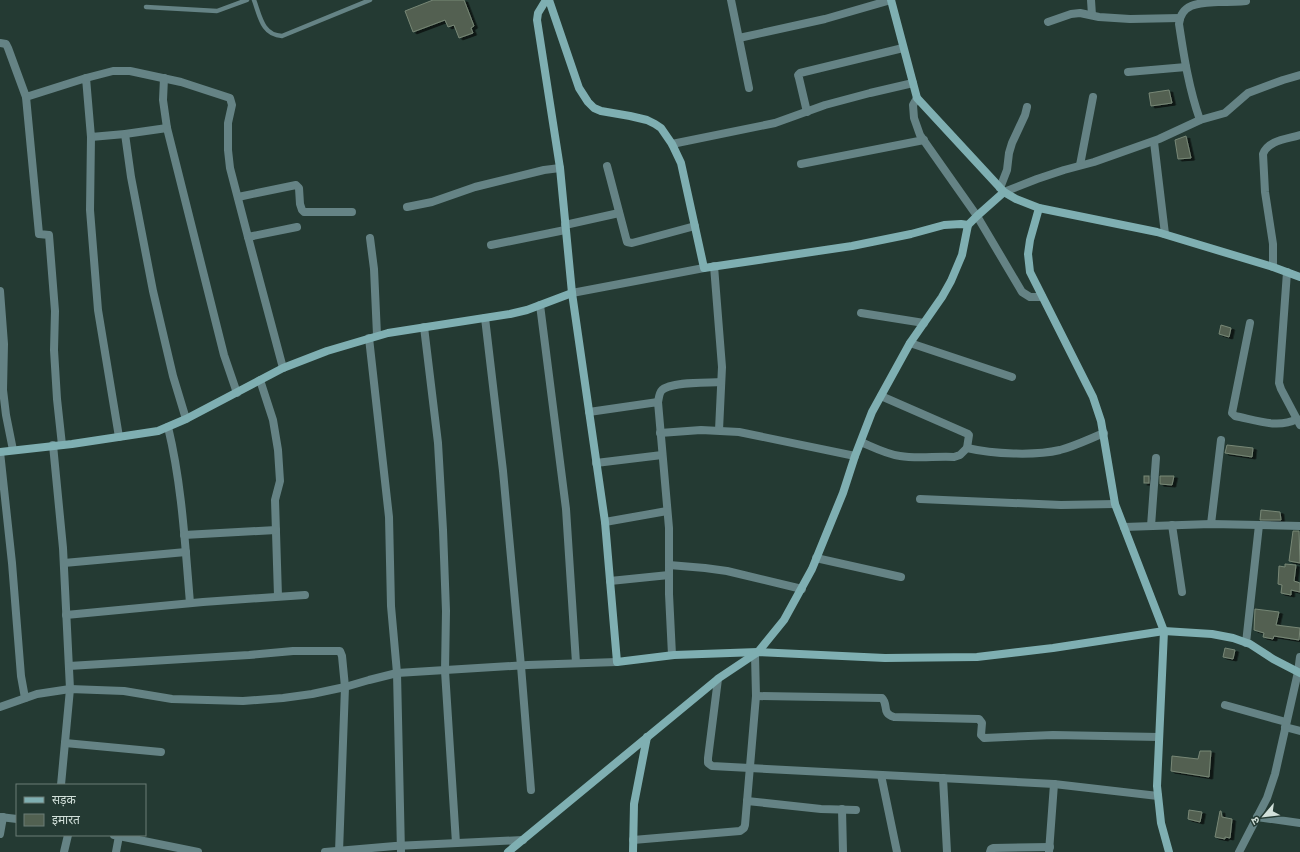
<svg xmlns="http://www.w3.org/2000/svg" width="1300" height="852" viewBox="0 0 1300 852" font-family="'PT Sans Narrow','Noto Sans Devanagari',sans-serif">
	<defs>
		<filter id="shadow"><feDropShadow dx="3.5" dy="2" stdDeviation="0" flood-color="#0009"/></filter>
	</defs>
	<rect width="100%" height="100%" fill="#243a33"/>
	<g fill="#526151" stroke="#788776" filter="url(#shadow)">
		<polygon points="433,0 464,0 474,26 471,28 473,33 459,38 454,25 448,27 445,20 413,32 405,11"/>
		<polygon points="1169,90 1172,103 1151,106 1149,93"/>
		<polygon points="1186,136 1191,158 1178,159 1175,140"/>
		<polygon points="1221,325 1231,328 1229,337 1219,334"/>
		<polygon points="1227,445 1253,448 1252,457 1225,453"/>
		<rect x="1144" y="476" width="5" height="7"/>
		<polygon points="1160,476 1174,476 1172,485 1160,484"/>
		<polygon points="1261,510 1280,512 1281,520 1260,520"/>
		<polygon points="1293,531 1299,531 1300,563 1289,561"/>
		<polygon points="1285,564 1296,565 1294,581 1300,583 1300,592 1291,590 1291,595 1281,593 1282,585 1278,584 1279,566 1285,567"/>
		<polygon points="1255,609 1279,612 1276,625 1300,628 1299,640 1274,636 1273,639 1263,637 1264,633 1254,630"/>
		<polygon points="1225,648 1235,650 1233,659 1223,657"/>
		<polygon points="1200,751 1211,751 1209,777 1171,771 1172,756 1198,759"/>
		<polygon points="1189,810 1202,812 1200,822 1188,819"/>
		<polygon points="1220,811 1221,811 1222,817 1232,819 1230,838 1225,837 1225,839 1215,837"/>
	</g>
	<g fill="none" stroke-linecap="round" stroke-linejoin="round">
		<g stroke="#658385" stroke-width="4.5">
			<path d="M 254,0 C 260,16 262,35 282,36 L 370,0"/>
			<polyline points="146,7 217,11 247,0"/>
		</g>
		<g stroke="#658385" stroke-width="8">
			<polyline points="731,0 749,88"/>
			<polyline points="1091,0 1092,15"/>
			<polyline points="1048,22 1071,14 1080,13 1099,17 1130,19 1180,18"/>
			<polyline points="739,38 825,19 891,0"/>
			<polyline points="0,43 6,44 8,48 26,97 86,78 91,137 125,134 167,128"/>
			<polyline points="1128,72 1186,67"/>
			<polyline points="86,78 113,71 130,71 181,82 230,98 232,105 228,123 228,150 230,168 248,237 297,227"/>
			<polyline points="164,78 163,100 167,128 224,355 237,393"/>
			<polyline points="26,97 39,234 49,235 55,311 54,350 57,399 62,445"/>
			<polyline points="917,98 913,105 914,118 920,135 977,216 1022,292 1030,297 1042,297"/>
			<polyline points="807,112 799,78 798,75 800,73 903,48"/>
			<path d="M 1200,120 C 1189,89 1184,57 1179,24 C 1181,2 1202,3 1218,2 C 1228,2 1237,2 1246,1"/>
			<polyline points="125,134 131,177 153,291 173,376 186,419"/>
			<polyline points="91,137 90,210 98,310 119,437"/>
			<polyline points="1154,142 1165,234"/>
			<polyline points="672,144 775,123 825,105 870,93 913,83"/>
			<polyline points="801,164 924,140"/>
			<polyline points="1080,165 1093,97"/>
			<polyline points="607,166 627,242 632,243 695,226"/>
			<polyline points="1000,188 1007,170 1009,153 1012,143 1025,115 1027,107"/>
			<polyline points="1004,192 1037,179 1064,170 1094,162 1159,139 1200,120 1225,113 1248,93 1283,80 1300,75"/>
			<polyline points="238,197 296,185 299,188 300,204 302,210 304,212 352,212"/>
			<polyline points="407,207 432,202 475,187 544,170 560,168"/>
			<polyline points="565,225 619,213"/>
			<polyline points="248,237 283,368"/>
			<polyline points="370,238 374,269 377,335"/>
			<polyline points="491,245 565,230"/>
			<polyline points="714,266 722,367 719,430"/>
			<path d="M 1273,267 L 1273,244 L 1265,192 L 1263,154 C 1268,140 1287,139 1300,135"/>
			<polyline points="1287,272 1279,383 1281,389 1300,425"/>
			<polyline points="0,291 4,344 3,390 6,415 13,450"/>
			<polyline points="572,293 704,268"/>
			<polyline points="540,305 566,509 576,663"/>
			<polyline points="861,313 924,323"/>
			<polyline points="485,318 503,471 521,666 531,790"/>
			<path d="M 1250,323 L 1232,413 L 1235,416 C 1255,420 1278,429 1297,419"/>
			<polyline points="424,327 438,443 443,530 446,611 445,671 456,843"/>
			<polyline points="369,338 389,517 391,606 397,673 401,852"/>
			<polyline points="910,343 1012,377"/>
			<polyline points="260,380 273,420 278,450 280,481 275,500 278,596"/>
			<polyline points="881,396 968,434 969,435 967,448"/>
			<path d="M 658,402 C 659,398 659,393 662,390 C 672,381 708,383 721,382"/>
			<polyline points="589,412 658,402 669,528 669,594 672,655"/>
			<path d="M 168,427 C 182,485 185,544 190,603"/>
			<polyline points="660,433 701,430 739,432 855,456"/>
			<path d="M 861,442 C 873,447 886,454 900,456 C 917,459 936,456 954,457 L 960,455 L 967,448 C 993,454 1034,456 1060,450 C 1075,446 1089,439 1104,433"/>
			<polyline points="53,445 63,548 70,689 61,785"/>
			<polyline points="0,452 12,563 21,676 25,698"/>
			<polyline points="596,463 662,455"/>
			<polyline points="920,499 1061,505 1115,504"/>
			<polyline points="605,522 667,511"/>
			<polyline points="1211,524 1221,440"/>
			<polyline points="1172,525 1182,592"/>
			<polyline points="1151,526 1156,458"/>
			<polyline points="1124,527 1211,524 1300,526"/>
			<polyline points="184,535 276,530"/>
			<polyline points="816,558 901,577"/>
			<polyline points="64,563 186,552"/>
			<polyline points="669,565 705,568 727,571 802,589"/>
			<polyline points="610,581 669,575"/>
			<polyline points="66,615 203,602 305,595"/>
			<polyline points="1246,643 1259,525"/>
			<polyline points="69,666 249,655 293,651 340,651 342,656 345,687 339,852"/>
			<polyline points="718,679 708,758 708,763 712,766 1054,784 1158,796"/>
			<path d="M 756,696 L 882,698 C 889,705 881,713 894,717 L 979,719 L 982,723 L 981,735 L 984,738 L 1053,735 L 1159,737"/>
			<polyline points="1225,705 1286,722"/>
			<polyline points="0,707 37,694 70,689 124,691 172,699 243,701 283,698 312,694 345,687 369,680 397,673 528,665 617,662"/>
			<polyline points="1285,727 1300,731"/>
			<polyline points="65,743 161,752"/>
			<polyline points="881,775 897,852"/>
			<polyline points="943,778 947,852"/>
			<polyline points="747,801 821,809 856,810"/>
			<polyline points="842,809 843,852"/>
			<polyline points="0,817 17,819"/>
			<polyline points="1257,817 1300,823"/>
			<polyline points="0,834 3,817"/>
			<polyline points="114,835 198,852"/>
			<polyline points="633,840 740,831 744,828 745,825 756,696 755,655"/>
			<polyline points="64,852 68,835"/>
			<polyline points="116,852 119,836"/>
			<polyline points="325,852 395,846 523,840"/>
			<polyline points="990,852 991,849 993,848 1050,847"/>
			<polyline points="1049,852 1054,784"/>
			<polyline points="1239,852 1267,798 1275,774 1298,672 1300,657"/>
		</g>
		<g stroke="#7fafb2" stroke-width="8">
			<polyline points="546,0 538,13 537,20 560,168 572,293 605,522 617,662 674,655 758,652 885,658 977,657 1053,648 1164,631 1212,634 1233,638 1250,644 1273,659 1300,673"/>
			<polyline points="549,0 579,88 588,102 594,108 601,111 630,116 647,120 655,124 661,128 672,144 681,163 704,268 852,246 911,234 944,225 961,224 968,225"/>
			<polyline points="891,0 917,98 1004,192 1016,199 1039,208 1157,232 1273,267 1300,277"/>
			<polyline points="1039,208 1030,240 1028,254 1030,272 1093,397 1101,421 1115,504 1164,631 1157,786 1161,823 1169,852"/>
			<polyline points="0,452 72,444 158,431 186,419 283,368 327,351 388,333 510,314 527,310 572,293"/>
			<polyline points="508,852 719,678 758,652 784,620 812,569 843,493 855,456 872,412 910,343 942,297 951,281 962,255 968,225 977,216 1004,192"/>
			<polyline points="633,852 634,804 647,737"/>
		</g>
	</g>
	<rect x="16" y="784" width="130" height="52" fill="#243a33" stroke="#6a7c76"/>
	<rect x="24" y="797" width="20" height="6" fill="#7fafb2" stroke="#6a7c76"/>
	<text x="52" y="804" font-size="12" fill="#d2e0da">सड़क</text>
	<rect x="24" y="814" width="20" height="12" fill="#526151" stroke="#6a7c76"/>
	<text x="52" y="824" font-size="12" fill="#d2e0da">इमारत</text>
	<g transform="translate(1264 816) rotate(242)" stroke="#243a33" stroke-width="3" paint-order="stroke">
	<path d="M0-3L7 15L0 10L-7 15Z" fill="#d2e0da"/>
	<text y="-6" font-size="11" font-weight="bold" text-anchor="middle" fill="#d2e0da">उ</text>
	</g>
</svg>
